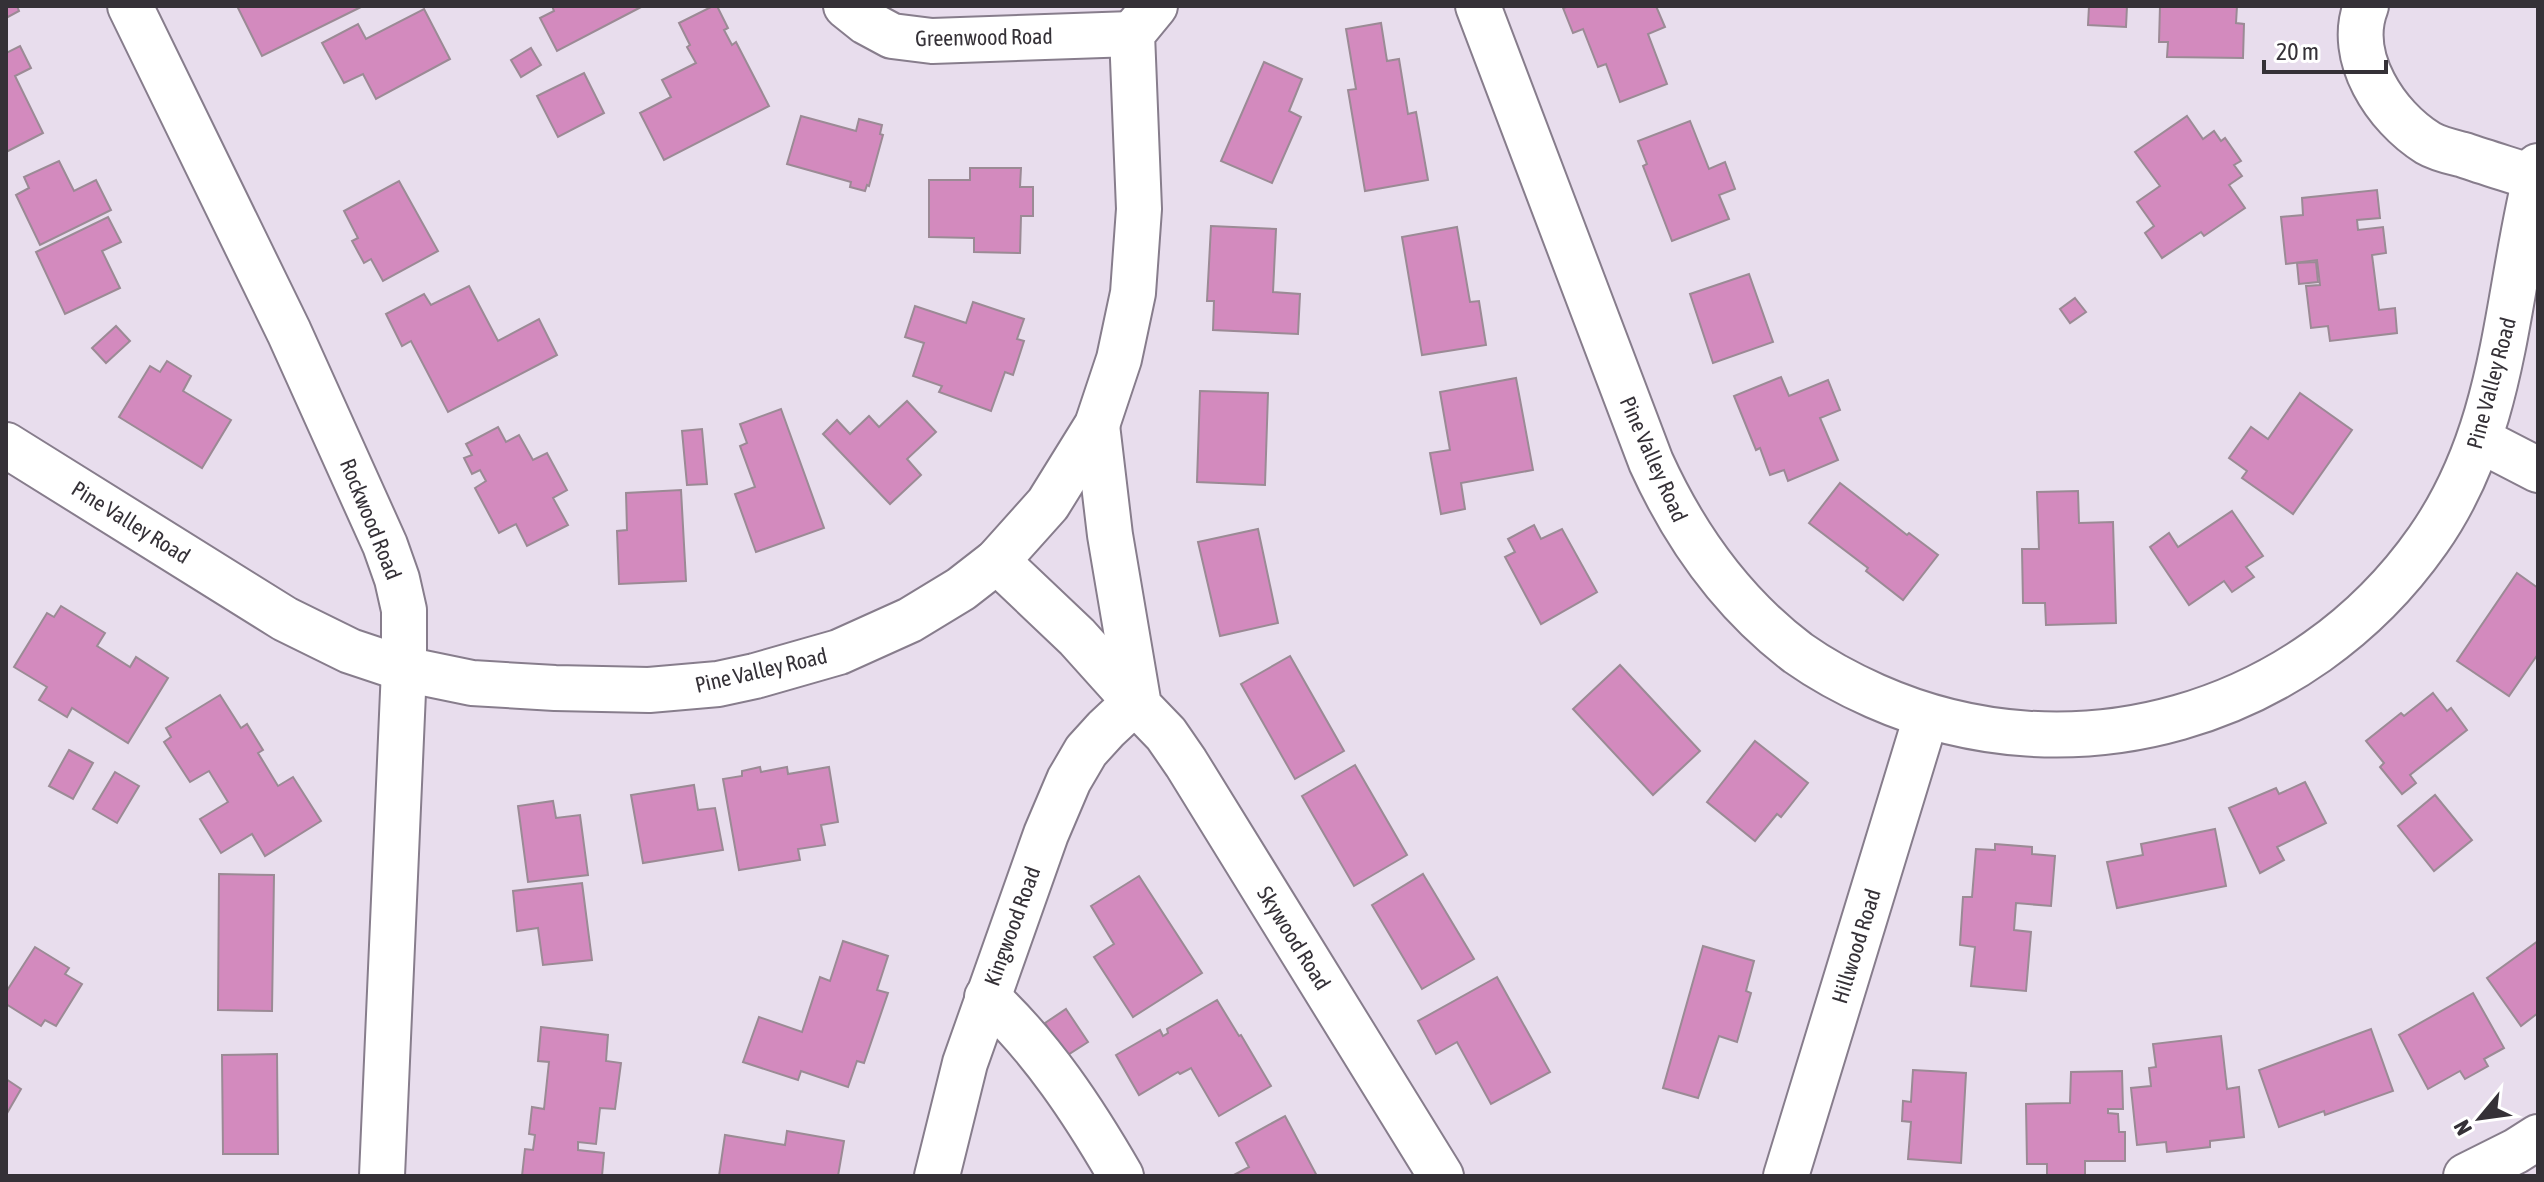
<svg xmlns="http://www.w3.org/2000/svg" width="2544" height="1182" viewBox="0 0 2544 1182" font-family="'Asap Condensed',sans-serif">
	<rect width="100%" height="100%" fill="#e8dded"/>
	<g fill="#d38abe" stroke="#9b8a95" stroke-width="2">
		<polygon points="6,6 17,6 19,11 6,18"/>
		<polygon points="237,6 363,6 262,56"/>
		<polygon points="552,6 643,6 557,51 540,18 554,11"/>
		<polygon points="713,6 717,6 728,28 724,30 732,45 736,42 769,106 664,160 640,113 671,97 662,80 696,63 687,47 690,45 679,23"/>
		<polygon points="1570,6 1656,6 1665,27 1648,34 1667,84 1620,102 1606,64 1598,67 1583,29 1573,33 1563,8"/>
		<polygon points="2089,6 2127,6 2126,27 2088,25"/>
		<polygon points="2160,6 2237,6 2236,23 2244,24 2243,58 2167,57 2168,42 2159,42"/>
		<polygon points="424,9 450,59 376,99 363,74 344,83 322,43 358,24 366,39"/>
		<polygon points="1381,23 1387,61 1399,59 1408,114 1416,112 1428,180 1365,191 1348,90 1356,89 1346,29"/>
		<polygon points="20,46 31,68 15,76 43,133 6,152 6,53"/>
		<polygon points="531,48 541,65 521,77 511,60"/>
		<polygon points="1264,62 1302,79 1289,111 1301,117 1272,183 1221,161"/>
		<polygon points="584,73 604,113 558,137 537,96"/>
		<polygon points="801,116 856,131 859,119 882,125 880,134 883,135 869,186 867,185 865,191 850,187 851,182 787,164"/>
		<polygon points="2187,116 2203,139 2214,131 2221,141 2225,138 2241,161 2234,165 2242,176 2229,185 2245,208 2204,236 2201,232 2162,258 2145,233 2154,226 2137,202 2160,186 2135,152"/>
		<polygon points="1690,121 1709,169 1725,162 1735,189 1719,195 1729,219 1672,241 1643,166 1647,164 1638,141"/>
		<polygon points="59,161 74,191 96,180 111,210 40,245 16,195 29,188 24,177"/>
		<polygon points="970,168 1021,168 1020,187 1033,187 1033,216 1021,216 1020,253 974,252 974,238 929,237 929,180 970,180"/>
		<polygon points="399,181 438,251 383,281 371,259 364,263 352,241 358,238 344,211"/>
		<polygon points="2377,190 2380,218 2357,220 2358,230 2383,227 2386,253 2372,255 2379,310 2395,308 2397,333 2330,341 2328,326 2311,328 2306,286 2320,285 2317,260 2286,264 2281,217 2303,215 2302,198"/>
		<polygon points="108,217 121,242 102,251 120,288 65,314 36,252"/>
		<polygon points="1211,226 1276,229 1273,292 1300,294 1298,334 1213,330 1214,301 1207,301"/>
		<polygon points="1457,227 1470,302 1479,301 1486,345 1422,355 1402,237"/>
		<polygon points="2316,262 2318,282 2299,284 2297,263"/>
		<polygon points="1749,274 1773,342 1713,363 1690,294"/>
		<polygon points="469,286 498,341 539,319 557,355 448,412 411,341 402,346 386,314 424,294 431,305"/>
		<polygon points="2075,298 2086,312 2070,323 2060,309"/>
		<polygon points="973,302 1024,319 1017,339 1024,341 1013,375 1005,372 991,411 939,392 942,386 913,376 924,343 905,337 915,306 966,323"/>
		<polygon points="116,326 130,341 106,363 92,348"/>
		<polygon points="167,361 191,376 183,391 231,420 202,468 119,417 150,366 160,372"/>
		<polygon points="1781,377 1789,396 1828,380 1840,410 1820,418 1838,460 1788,481 1784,470 1770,475 1760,448 1756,450 1734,396"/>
		<polygon points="1516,378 1533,470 1461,483 1465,509 1441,514 1430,453 1450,450 1440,392"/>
		<polygon points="1200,391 1268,393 1265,485 1197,482"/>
		<polygon points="2300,393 2352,430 2293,514 2242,478 2247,471 2229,458 2251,427 2268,439"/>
		<polygon points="907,401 936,432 907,459 921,475 890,504 823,434 837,420 850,434 869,416 879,427"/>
		<polygon points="781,409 824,528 756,552 735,494 755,487 740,446 747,443 740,424"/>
		<polygon points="498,427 506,442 519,435 533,460 547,453 567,490 553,498 568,525 527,546 516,524 499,533 475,488 486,481 480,470 472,474 464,458 472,455 466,444"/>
		<polygon points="702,429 707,484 687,485 682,431"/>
		<polygon points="1840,483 1907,535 1909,533 1938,555 1903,600 1866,571 1868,568 1809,523"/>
		<polygon points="681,490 686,581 619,584 617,531 627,530 626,493"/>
		<polygon points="2078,491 2079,523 2113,522 2116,623 2046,625 2045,603 2023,603 2022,549 2039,549 2037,492"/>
		<polygon points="2232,511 2263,556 2246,567 2254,577 2232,592 2224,581 2189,605 2150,547 2169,533 2178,547"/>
		<polygon points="1534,525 1541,539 1562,529 1597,592 1541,624 1505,557 1515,552 1508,539"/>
		<polygon points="1258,529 1278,623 1220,636 1198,542"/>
		<polygon points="2517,573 2538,588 2538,654 2509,696 2457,661"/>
		<polygon points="61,606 105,633 97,646 130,667 136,657 168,678 128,743 72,708 67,717 39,700 47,687 14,667 47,613 54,617"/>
		<polygon points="1290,656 1344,751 1295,779 1241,684"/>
		<polygon points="1620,665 1700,751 1653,795 1573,709"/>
		<polygon points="2433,693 2447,711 2451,708 2467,730 2410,775 2416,783 2402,794 2380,767 2384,763 2366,741 2401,713 2404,716"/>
		<polygon points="220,695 241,728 247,724 263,750 258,753 278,786 293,777 321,821 265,856 252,834 221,853 200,819 228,802 209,771 190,782 164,742 171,737 166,728"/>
		<polygon points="1755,741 1808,783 1781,817 1777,814 1755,841 1707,802"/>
		<polygon points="69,750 93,763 73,799 49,786"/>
		<polygon points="1355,765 1407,855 1354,886 1302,796"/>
		<polygon points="760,767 761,772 787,767 788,774 829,767 838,822 821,825 825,845 798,849 800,860 739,870 723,779 742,776 742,771"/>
		<polygon points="115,772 139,786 117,823 93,809"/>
		<polygon points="2305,782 2326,823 2277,847 2284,860 2260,873 2229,808 2276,788 2279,794"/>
		<polygon points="694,785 698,810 715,808 723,850 643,863 631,795"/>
		<polygon points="2435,795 2472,840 2434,871 2398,826"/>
		<polygon points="553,801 556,818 580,815 588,875 528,882 518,806"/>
		<polygon points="2215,829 2226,886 2117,908 2107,862 2143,855 2141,844"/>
		<polygon points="1995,844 2032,847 2032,854 2055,856 2051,906 2016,903 2014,930 2031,932 2026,991 1971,986 1975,947 1960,945 1963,897 1972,897 1976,849 1995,850"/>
		<polygon points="219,874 274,875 272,1011 218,1010"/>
		<polygon points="1423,874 1474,959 1422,989 1372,905"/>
		<polygon points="1139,876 1202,973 1133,1017 1094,957 1114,944 1091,906"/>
		<polygon points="582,883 592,960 543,965 538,928 517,931 513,891"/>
		<polygon points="843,941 888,956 877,990 888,993 864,1063 857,1061 848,1087 801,1071 798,1080 743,1062 759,1017 802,1032 820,977 830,981"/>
		<polygon points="2538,941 2538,1013 2521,1026 2487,978"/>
		<polygon points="1703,946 1754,961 1746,991 1751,993 1737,1042 1719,1036 1698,1098 1663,1088"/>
		<polygon points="35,947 69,968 65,974 82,984 56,1026 45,1020 41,1026 6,1004 6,992"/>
		<polygon points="1497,977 1550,1072 1491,1104 1457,1042 1436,1054 1418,1021"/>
		<polygon points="2473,993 2504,1048 2484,1059 2488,1066 2465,1079 2460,1071 2428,1089 2399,1035"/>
		<polygon points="1217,1000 1239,1036 1241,1035 1271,1086 1219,1116 1191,1068 1180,1074 1178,1072 1139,1095 1116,1055 1160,1030 1163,1036 1168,1033 1167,1029"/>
		<polygon points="1066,1009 1088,1042 1066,1056 1045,1023"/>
		<polygon points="541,1027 608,1035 606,1061 621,1063 615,1109 600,1108 596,1144 578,1142 578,1150 604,1153 602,1176 522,1176 525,1149 533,1150 535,1135 529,1134 532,1107 544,1109 549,1062 538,1061"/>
		<polygon points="2371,1029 2393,1091 2325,1115 2324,1111 2279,1127 2259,1070"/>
		<polygon points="2221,1036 2227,1089 2239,1087 2244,1137 2210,1141 2210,1147 2167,1152 2166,1142 2137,1145 2131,1088 2151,1086 2149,1068 2156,1067 2153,1044"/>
		<polygon points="277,1054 278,1154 223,1154 222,1055"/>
		<polygon points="1913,1070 1966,1073 1961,1163 1908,1159 1911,1122 1902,1121 1903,1101 1911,1102"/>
		<polygon points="2122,1071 2123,1109 2108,1109 2108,1113 2118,1114 2119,1132 2125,1132 2125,1161 2085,1161 2085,1176 2047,1176 2047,1164 2027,1164 2026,1104 2070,1103 2071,1072"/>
		<polygon points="6,1079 21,1089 6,1115"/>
		<polygon points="1285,1116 1317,1176 1232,1176 1249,1167 1236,1143"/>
		<polygon points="787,1131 844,1141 838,1176 719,1176 725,1135 785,1145"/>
	</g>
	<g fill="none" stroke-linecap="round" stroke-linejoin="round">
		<g stroke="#877d8c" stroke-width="48">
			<g id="minor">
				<polyline points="130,6 289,332 385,545 397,579 404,610 404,669 382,1176"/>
				<polyline points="846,6 866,22 892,36 932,41 1132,34"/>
				<path d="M 1478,6 L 1651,462 C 1685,537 1732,603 1798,653 C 1822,670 1848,684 1875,696 C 2073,784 2304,717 2428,540 C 2508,426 2505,295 2538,166"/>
				<path d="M 2366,6 C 2346,57 2386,117 2428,143 C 2438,149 2452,152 2464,155 C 2487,163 2511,170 2535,178"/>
				<polyline points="1097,425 1110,535 1139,706 1166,734 1186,763 1441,1176"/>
				<polyline points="2480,440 2538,470"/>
				<polyline points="6,445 285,619 350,651 404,669 472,683 555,688 649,690 718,684 755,676 839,652 910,620 961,589 997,561 1048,504 1097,425 1119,359 1133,293 1139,209 1132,34 1155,6"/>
				<path d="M 987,997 C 1042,1048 1084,1112 1121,1176"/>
				<polyline points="937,1176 965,1063 1046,834 1069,780 1086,751 1106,729 1122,714 1139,706 1077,637 997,561"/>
				<polyline points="1786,1176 1926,717"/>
				<polyline points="2466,1176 2516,1151 2538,1137"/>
			</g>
		</g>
		<use href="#minor" stroke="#fff" stroke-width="44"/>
	</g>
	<g text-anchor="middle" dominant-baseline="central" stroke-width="6" stroke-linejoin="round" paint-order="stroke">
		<g font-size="22" fill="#353137" stroke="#fff">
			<text transform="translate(984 37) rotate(-1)">Greenwood Road</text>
			<text transform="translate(2491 383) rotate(-75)">Pine Valley Road</text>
			<text transform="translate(1654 459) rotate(66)">Pine Valley Road</text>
			<text transform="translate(371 519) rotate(68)">Rockwood Road</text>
			<text transform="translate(131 522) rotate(32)">Pine Valley Road</text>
			<text transform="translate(761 670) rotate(-13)">Pine Valley Road</text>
			<text transform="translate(1012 926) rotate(-70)">Kingwood Road</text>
			<text transform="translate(1294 938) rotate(58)">Skywood Road</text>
			<text transform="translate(1856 946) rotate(-73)">Hillwood Road</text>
		</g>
	</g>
	<rect width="2544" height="1182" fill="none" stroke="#353137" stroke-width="16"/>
	<g transform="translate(2480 1118) rotate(241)" stroke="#ffffff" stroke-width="6" paint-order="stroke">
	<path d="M0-6L14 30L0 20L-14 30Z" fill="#353137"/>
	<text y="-12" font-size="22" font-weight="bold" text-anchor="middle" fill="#353137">N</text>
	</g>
	<path d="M2264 60v12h122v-12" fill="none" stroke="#353137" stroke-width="4"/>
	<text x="2276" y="60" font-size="24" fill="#353137" stroke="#ffffff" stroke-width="6" paint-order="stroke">20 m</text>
</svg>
